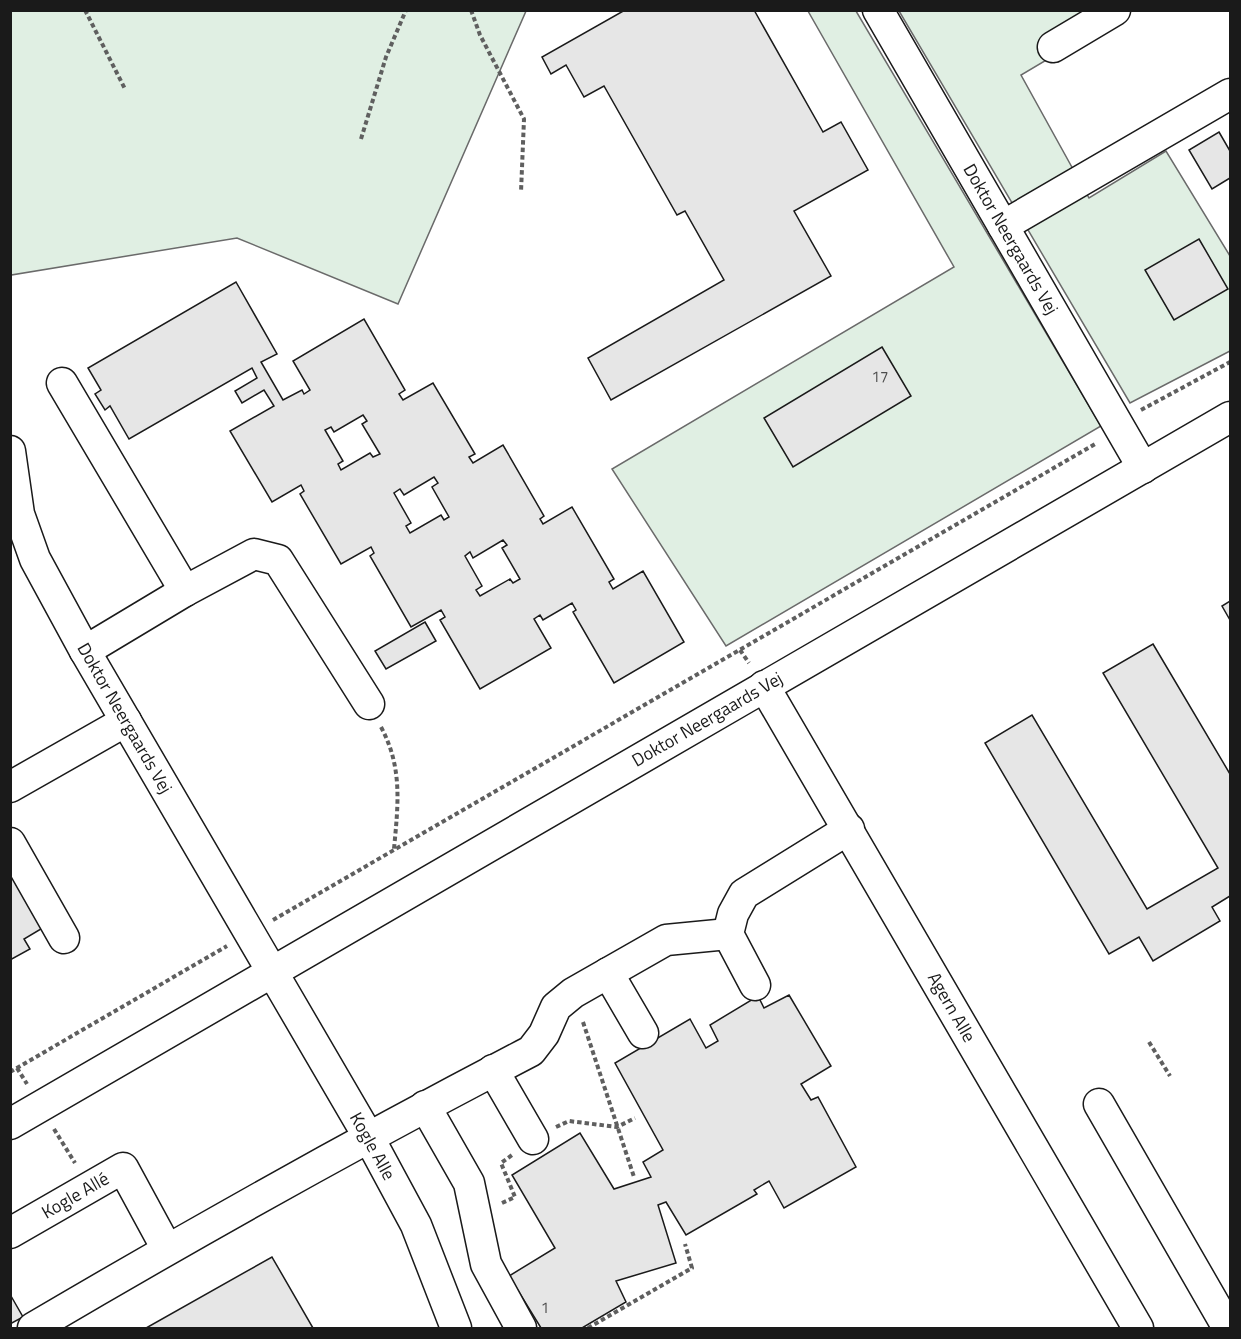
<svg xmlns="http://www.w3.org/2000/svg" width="1241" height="1339" viewBox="0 0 1241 1339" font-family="'Titillium Web',sans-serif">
	<rect width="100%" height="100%" fill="#fff"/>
	<g fill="#e0efe3" stroke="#6a6a6a" stroke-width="1.5">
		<polygon points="11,10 526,10 526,11 398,304 237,238 11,275"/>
		<polygon points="808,11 856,11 1101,426 726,646 612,469 954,267"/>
		<polygon points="899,11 1129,11 1021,75 1089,198 1166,151 1230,256 1230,351 1130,403"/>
	</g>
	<g fill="#e6e6e6" stroke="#1a1a1a" stroke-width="1.5" fill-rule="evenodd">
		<polygon points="625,10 754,10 823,132 841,122 868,170 794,211 831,276 611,400 588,358 724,280 685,211 677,215 604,86 584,97 566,65 551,74 542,57"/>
		<polygon points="1219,132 1230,151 1230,178 1212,189 1189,150"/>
		<polygon points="1199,239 1228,289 1174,320 1145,270"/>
		<path d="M 236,282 L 277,354 L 261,362 L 283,400 L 302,390 L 304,394 L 310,390 L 293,361 L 364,319 L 405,390 L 399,394 L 403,400 L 433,383 L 475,454 L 469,457 L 473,463 L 503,445 L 544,516 L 540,519 L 543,524 L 572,507 L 614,579 L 609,582 L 613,589 L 643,571 L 684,642 L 614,683 L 573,612 L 576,610 L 572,603 L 543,620 L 540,615 L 534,619 L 551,648 L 480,689 L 440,620 L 445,617 L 441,610 L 411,627 L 370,556 L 374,553 L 371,547 L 341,564 L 300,494 L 304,491 L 301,485 L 272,502 L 230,431 L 274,406 L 264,390 L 242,403 L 235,391 L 257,378 L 252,368 L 129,439 L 110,406 L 105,410 L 95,394 L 101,390 L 88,368 ZM 363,415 L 367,421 L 362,424 L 380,454 L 373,457 L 370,453 L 341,470 L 338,464 L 343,461 L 325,430 L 331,427 L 334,432 ZM 434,477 L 438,483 L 432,487 L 449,517 L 444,520 L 441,515 L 410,533 L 406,526 L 411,523 L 394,493 L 400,489 L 404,495 ZM 503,540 L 507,545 L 502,548 L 520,579 L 513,583 L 510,579 L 480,596 L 476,590 L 482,586 L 465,556 L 470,552 L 473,558 Z"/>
		<polygon points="882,347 911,396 793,467 764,418"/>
		<polygon points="1230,601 1230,620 1222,606"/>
		<polygon points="425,622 436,641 386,669 375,651"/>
		<polygon points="1153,644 1230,774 1230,896 1212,907 1220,921 1153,961 1139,937 1109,954 985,743 1032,715 1147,909 1218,868 1103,673"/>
		<polygon points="10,864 46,926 24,939 30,949 10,960"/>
		<polygon points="789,995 831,1066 801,1084 811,1100 818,1097 856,1167 784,1208 769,1181 754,1190 757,1194 686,1235 666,1202 658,1205 676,1263 616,1281 626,1302 582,1328 541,1328 509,1276 555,1248 512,1175 580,1133 614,1189 651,1177 643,1162 663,1150 615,1063 690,1019 706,1048 718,1041 710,1025 758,996 764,1008"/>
		<polygon points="272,1257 313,1328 146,1328"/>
		<polygon points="11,1296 23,1317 10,1324 10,1297"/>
	</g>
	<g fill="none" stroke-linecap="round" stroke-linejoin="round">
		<g stroke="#1a1a1a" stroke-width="33">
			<g id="minor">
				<polyline points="878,10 1143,468"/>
				<polyline points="1053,47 1115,10"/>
				<polyline points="1003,226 1230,94"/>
				<polyline points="62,383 185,591"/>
				<polyline points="10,451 19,514 35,559 85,651 368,1136 416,1225 456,1328"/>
				<polyline points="85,651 185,591 254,554 278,560 369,704"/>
				<polyline points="764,686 1138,1328"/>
				<polyline points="10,787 126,721"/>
				<polyline points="10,843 64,938"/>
				<polyline points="608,973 643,1033"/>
				<polyline points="755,985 728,934 733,914 744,894 849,829"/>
				<polyline points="493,1070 533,1139"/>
				<polyline points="1099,1104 1228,1328"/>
				<polyline points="425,1106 469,1183 486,1264 521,1328"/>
				<polyline points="10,1124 1230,417"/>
				<polyline points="10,1233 123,1168 167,1249"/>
				<path d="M 33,1328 C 196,1232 362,1139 531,1051 L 544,1034 L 556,1007 L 573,993 L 666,940 L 728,934"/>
			</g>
		</g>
		<g stroke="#5f5f5f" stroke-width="4" stroke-dasharray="4.5 3" stroke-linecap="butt">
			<polyline points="85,10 125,89"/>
			<polyline points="471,10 480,35 524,119 521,192"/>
			<polyline points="361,139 386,57 406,10"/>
			<polyline points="1141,410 1230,362"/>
			<polyline points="740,650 749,663"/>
			<path d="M 381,727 C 403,768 398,805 394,849"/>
			<polyline points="273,920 1097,443"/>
			<polyline points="583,1022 634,1177"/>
			<polyline points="1149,1042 1170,1076"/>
			<polyline points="17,1068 27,1084"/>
			<polyline points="10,1072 227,946"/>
			<polyline points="556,1127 569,1121 617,1127 635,1118"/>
			<polyline points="54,1129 75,1163"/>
			<polyline points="502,1203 515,1197 501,1163 512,1155"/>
			<polyline points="588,1328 692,1268 685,1244"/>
		</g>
		<use href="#minor" stroke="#fff" stroke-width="30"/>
	</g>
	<g text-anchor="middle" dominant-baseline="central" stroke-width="4.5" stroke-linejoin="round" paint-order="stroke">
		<g font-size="15" fill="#4d4d4d">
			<text x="880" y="376">17</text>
			<text x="545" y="1307">1</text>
		</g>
		<g font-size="18" fill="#1a1a1a" stroke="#fff">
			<text transform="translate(1011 239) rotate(60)">Doktor Neergaards Vej</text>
			<text transform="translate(125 718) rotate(60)">Doktor Neergaards Vej</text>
			<text transform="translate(707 719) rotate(-30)">Doktor Neergaards Vej</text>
			<text transform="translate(952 1007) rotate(60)">Agern Alle</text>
			<text transform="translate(373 1146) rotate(61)">Kogle Alle</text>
			<text transform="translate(75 1195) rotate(-30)">Kogle Allé</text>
		</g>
	</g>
	<rect width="1241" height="1339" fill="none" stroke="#1a1a1a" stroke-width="24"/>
</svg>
